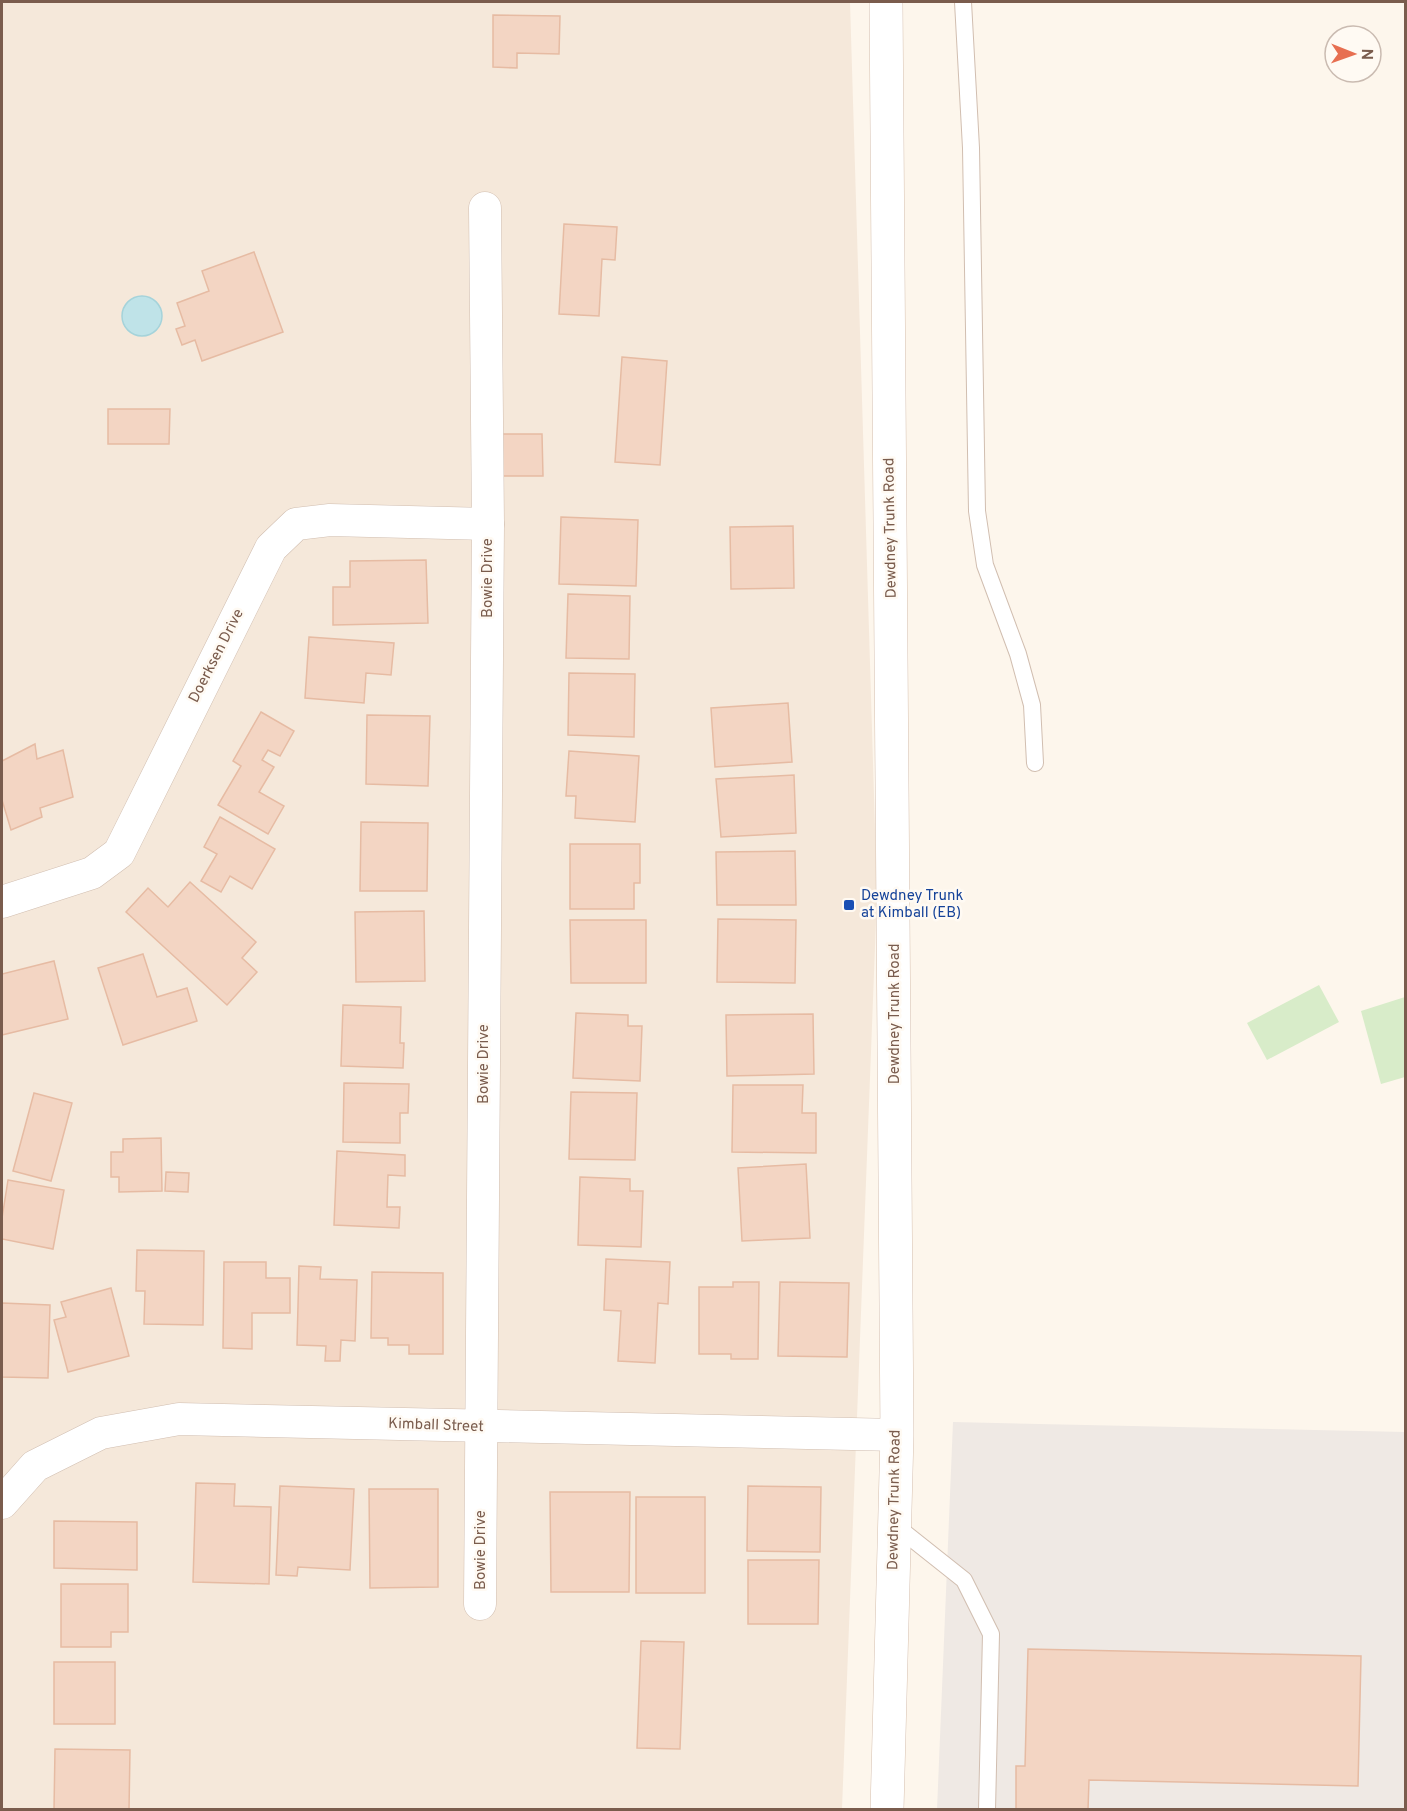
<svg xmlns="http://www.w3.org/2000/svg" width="1407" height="1811" viewBox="0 0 1407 1811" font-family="Overpass,sans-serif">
	<rect width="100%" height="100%" fill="#fdf6ec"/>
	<polygon fill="#f5e8da" points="2,2 850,2 877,895 842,1809 2,1810"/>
	<polygon fill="#efe9e4" points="953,1422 1405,1432 1405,1809 937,1810"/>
	<g fill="#d8ecc9">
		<polygon points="1319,985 1339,1022 1267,1060 1247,1023"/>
		<polygon points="1405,997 1405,1077 1381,1084 1361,1011"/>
	</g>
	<circle fill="#bfe3e8" stroke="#a5d3da" stroke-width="1.5" cx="142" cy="316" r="20"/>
	<g fill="#f3d5c3" stroke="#e6bba3" stroke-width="1.5">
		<polygon points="493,15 560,16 559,54 517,53 517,68 493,67"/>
		<polygon points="564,224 617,227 615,260 602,259 599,316 559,314"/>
		<polygon points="254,252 283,332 202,361 195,340 182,345 176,329 185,326 177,303 209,291 202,271"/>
		<polygon points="622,357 667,361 660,465 615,462"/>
		<polygon points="108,409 170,409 169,444 108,444"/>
		<polygon points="493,434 542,434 543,476 494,476"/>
		<polygon points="561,517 638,520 636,586 559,584"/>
		<polygon points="793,526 794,588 731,589 730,527"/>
		<polygon points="426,560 428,623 333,625 333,587 350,587 350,561"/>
		<polygon points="568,594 630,596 629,659 566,658"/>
		<polygon points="309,637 394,643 391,675 366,673 364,703 305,698"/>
		<polygon points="569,673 635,674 634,737 568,735"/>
		<polygon points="788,703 792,762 715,767 711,708"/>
		<polygon points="261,712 294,731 280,756 268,750 262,760 274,767 259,792 284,806 268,834 218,805 241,766 233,761"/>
		<polygon points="367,715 430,716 428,786 366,784"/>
		<polygon points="35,744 37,759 63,750 73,797 40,808 42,817 11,830 2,800 2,761"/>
		<polygon points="569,751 639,756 635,822 575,818 576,796 566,796"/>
		<polygon points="794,775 796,833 721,837 716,779"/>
		<polygon points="220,817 275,849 252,889 230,876 221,892 201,881 217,854 204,847"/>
		<polygon points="361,822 428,823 427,891 360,891"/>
		<polygon points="570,844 640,844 640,883 634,883 634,909 570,909"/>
		<polygon points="795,851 796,905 717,905 716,852"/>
		<polygon points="190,882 256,942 242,958 257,972 227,1005 126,912 148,888 168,907"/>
		<polygon points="424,911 425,981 356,982 355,912"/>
		<polygon points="718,919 796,920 795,983 717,982"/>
		<polygon points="570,920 646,920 646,983 571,983"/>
		<polygon points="143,954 157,997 187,988 197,1021 123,1045 98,968"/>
		<polygon points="54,961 68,1019 2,1035 2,974"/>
		<polygon points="343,1005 401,1007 400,1043 404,1043 403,1068 341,1066"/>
		<polygon points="576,1013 628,1015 628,1026 642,1026 640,1081 573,1078"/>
		<polygon points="813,1014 814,1074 727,1076 726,1015"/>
		<polygon points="344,1083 409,1084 408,1113 400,1113 400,1143 343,1142"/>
		<polygon points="733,1085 803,1085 802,1113 816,1113 816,1153 732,1152"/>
		<polygon points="571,1092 637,1093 635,1160 569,1159"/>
		<polygon points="34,1093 72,1103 51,1181 13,1171"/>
		<polygon points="161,1138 162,1191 119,1192 119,1177 111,1177 111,1152 123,1152 123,1139"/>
		<polygon points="337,1151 405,1155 405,1176 388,1175 387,1207 400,1207 399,1228 334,1225"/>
		<polygon points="806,1164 810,1238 742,1241 738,1168"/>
		<polygon points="166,1172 189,1173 188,1192 165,1191"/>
		<polygon points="580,1177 630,1179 630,1191 643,1191 641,1247 578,1245"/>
		<polygon points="8,1180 64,1190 53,1249 2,1239 2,1218"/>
		<polygon points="137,1250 204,1251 203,1325 144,1324 145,1291 136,1291"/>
		<polygon points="606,1259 670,1262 668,1304 658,1303 655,1363 618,1361 621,1311 604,1310"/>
		<polygon points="224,1262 266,1262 266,1278 290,1278 290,1313 252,1313 252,1349 223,1348"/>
		<polygon points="299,1266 321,1267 320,1279 357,1280 355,1341 341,1340 340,1361 325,1361 326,1346 297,1345"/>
		<polygon points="372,1272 443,1273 443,1354 409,1354 409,1345 388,1345 388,1338 371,1338"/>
		<polygon points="733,1282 759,1282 758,1359 731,1359 731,1354 699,1354 699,1287 733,1287"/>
		<polygon points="780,1282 849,1283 847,1357 778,1356"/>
		<polygon points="111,1288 129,1356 68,1372 54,1320 66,1317 61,1302"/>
		<polygon points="2,1303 50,1305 48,1378 2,1377"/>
		<polygon points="196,1483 235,1484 234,1506 271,1507 269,1584 193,1582"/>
		<polygon points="280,1486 354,1489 350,1570 298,1567 297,1576 276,1575"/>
		<polygon points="748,1486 821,1487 820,1552 747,1551"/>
		<polygon points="369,1489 438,1489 438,1587 370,1588"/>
		<polygon points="550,1492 630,1492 629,1592 551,1592"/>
		<rect x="636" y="1497" width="69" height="96"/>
		<polygon points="54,1521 137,1522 137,1570 54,1568"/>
		<polygon points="748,1560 819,1560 818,1624 748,1624"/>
		<polygon points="61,1584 128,1584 128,1632 111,1632 111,1647 61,1647"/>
		<polygon points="641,1641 684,1642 680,1749 637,1748"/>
		<polygon points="1028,1649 1361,1656 1358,1786 1089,1780 1088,1810 1016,1810 1016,1766 1025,1766"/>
		<rect x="54" y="1662" width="61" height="62"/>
		<polygon points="55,1749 130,1750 129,1810 54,1810"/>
	</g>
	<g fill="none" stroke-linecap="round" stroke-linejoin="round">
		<g stroke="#d1beb0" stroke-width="18">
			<g id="lane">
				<polyline points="963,2 971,148 977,511 985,565 1018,654 1032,705 1035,763"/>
				<polyline points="896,1526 964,1580 991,1634 987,1810"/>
			</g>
		</g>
		<g stroke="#d1beb0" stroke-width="33">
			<g id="street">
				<polyline points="2,902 92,873 119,853 271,548 296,524 330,520 488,524"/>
				<polyline points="2,1503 35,1466 101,1433 179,1419 897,1435"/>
				<polyline points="480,1604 488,524 485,208"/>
			</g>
		</g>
		<g stroke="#d6c0b0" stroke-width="34">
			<polyline id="secondary" points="886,2 897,1435 887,1810"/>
		</g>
		<use href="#lane" stroke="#fff" stroke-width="16"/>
		<use href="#street" stroke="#fff" stroke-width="32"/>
		<use href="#secondary" stroke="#fff" stroke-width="33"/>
	</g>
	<rect fill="#1a4fb4" stroke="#fffaf3" stroke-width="2" x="843" y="899" width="12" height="12" rx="3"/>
	<g text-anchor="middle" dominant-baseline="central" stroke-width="5" stroke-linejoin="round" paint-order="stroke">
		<g font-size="15" fill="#7a5c4d" stroke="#fffaf3">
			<text transform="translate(891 528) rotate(-91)">Dewdney Trunk Road</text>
			<text transform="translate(488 578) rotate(-90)">Bowie Drive</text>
			<text transform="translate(217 656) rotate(-63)">Doerksen Drive</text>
			<text transform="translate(895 1014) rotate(-90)">Dewdney Trunk Road</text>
			<text transform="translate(484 1064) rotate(-90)">Bowie Drive</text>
			<text transform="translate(436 1426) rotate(2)">Kimball Street</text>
			<text transform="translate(895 1500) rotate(-89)">Dewdney Trunk Road</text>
			<text transform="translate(481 1550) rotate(-90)">Bowie Drive</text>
		</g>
		<g font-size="15" fill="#164399" stroke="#fffaf3" text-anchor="start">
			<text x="861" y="896">Dewdney Trunk<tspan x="861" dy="17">at Kimball (EB)</tspan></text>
		</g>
	</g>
	<rect width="1407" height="1811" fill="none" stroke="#7a5c4d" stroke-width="6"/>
	<g transform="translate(1353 54) rotate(91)"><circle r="28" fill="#fffaf3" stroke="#cabbb1" stroke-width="1.5"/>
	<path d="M0-4.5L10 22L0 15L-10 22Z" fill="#e76f51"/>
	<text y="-9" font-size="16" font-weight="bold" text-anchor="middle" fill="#7a5c4d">N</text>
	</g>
</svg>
